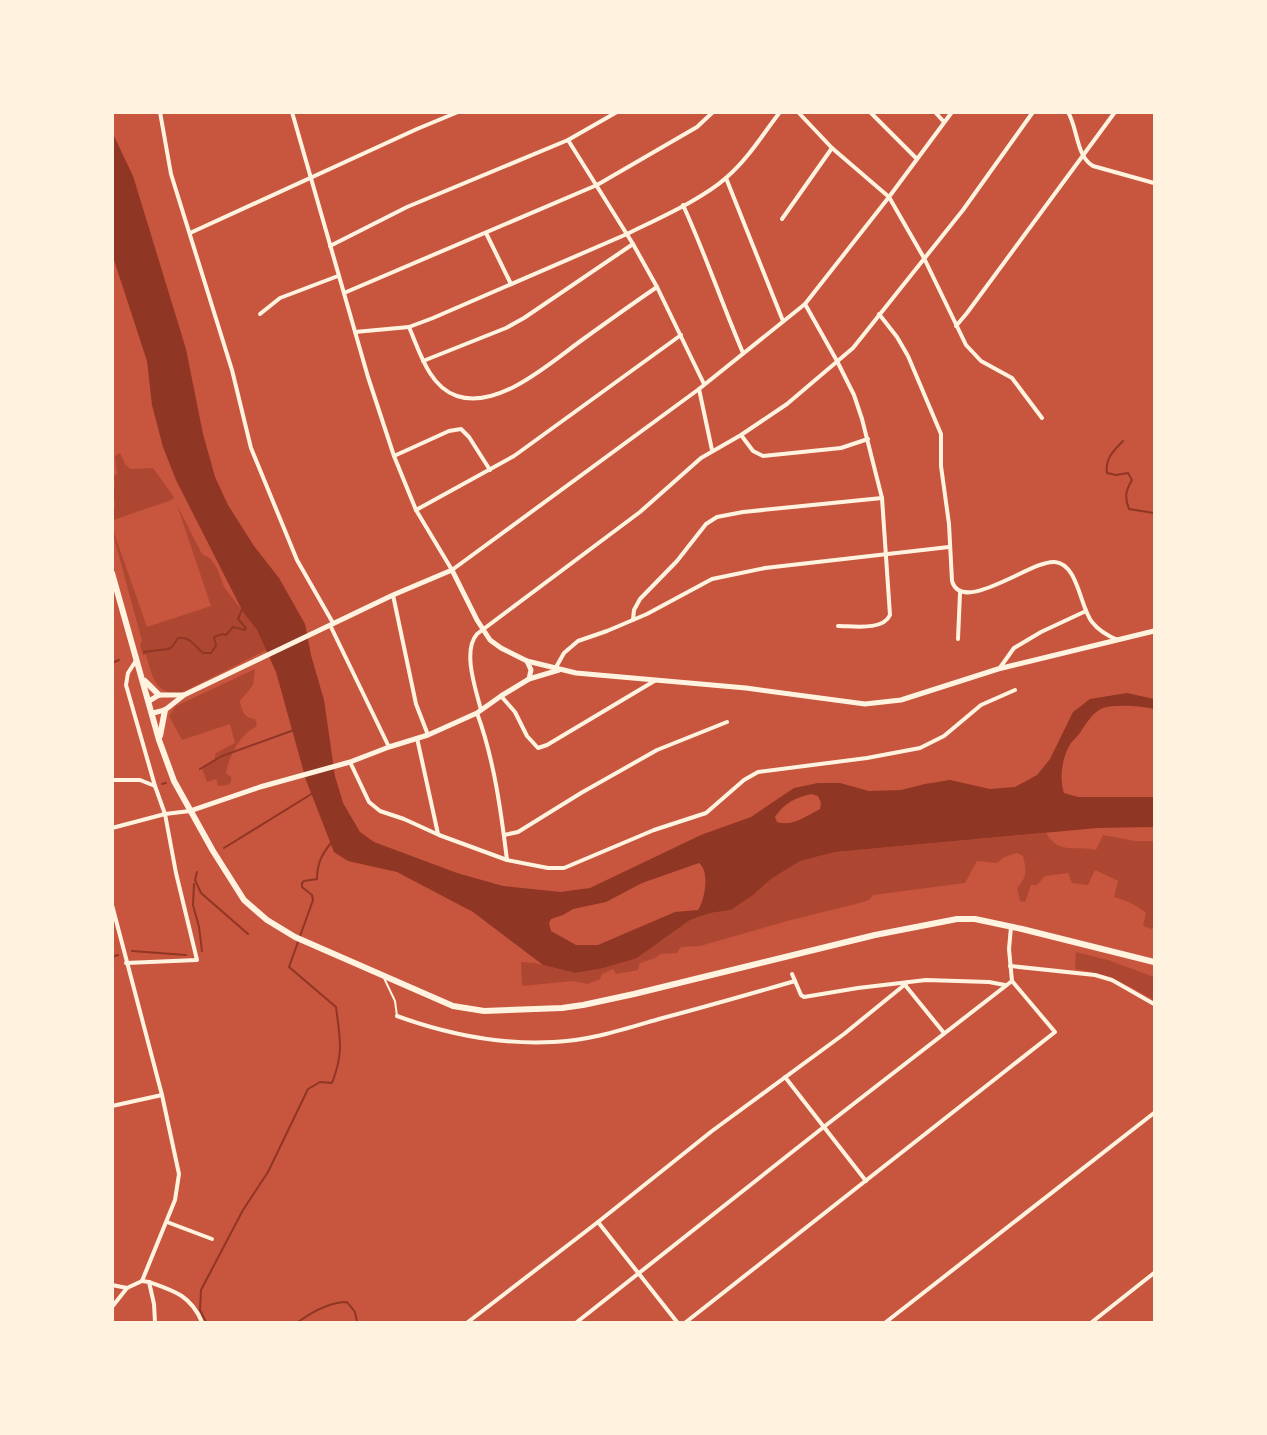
<svg xmlns="http://www.w3.org/2000/svg" width="1267" height="1435" viewBox="0 0 1267 1435" font-family="'Nunito Sans',sans-serif">
	<rect width="100%" height="100%" fill="#c8553d"/>
	<g fill="#ae4732">
		<polygon points="120,453 125,464 130,469 153,468 174,497 172,500 113,520 113,507 115,506 113,490 115,487 114,476 117,474 115,456"/>
		<path d="M 177,505 L 202,554 L 211,559 L 217,568 L 224,587 L 257,630 L 266,650 L 179,694 C 154,693 152,675 146,655 L 143,655 L 140,645 L 142,641 L 113,534 L 112,527 L 147,627 L 211,606 Z"/>
		<path d="M 255,669 L 253,685 L 240,701 C 241,710 245,719 255,719 L 257,726 C 240,734 229,756 226,773 L 231,777 L 231,782 L 228,785 L 218,786 L 216,779 L 207,782 L 202,768 L 214,760 L 216,753 L 235,743 L 230,724 L 182,740 L 169,716 L 176,706 Z"/>
		<path d="M 1046,833 C 1059,855 1075,845 1096,850 L 1103,835 L 1135,841 L 1154,841 L 1154,924 L 1152,929 L 1143,926 L 1146,913 C 1137,905 1125,900 1114,897 L 1118,881 L 1095,870 L 1088,885 L 1072,883 L 1068,873 L 1045,876 L 1037,885 L 1031,885 L 1025,902 L 1020,901 L 1017,888 C 1027,878 1027,870 1023,856 L 1017,853 L 1004,857 L 997,863 L 977,861 L 965,883 L 873,895 L 869,900 L 860,903 L 791,920 L 700,946 L 681,947 L 677,953 L 660,954 L 655,958 L 640,963 L 638,970 L 616,974 L 613,969 L 602,974 L 600,979 L 588,984 L 573,981 L 522,986 L 521,962 L 535,963 L 575,973 L 637,958 L 690,920 L 710,913 L 731,910 L 753,895 L 771,879 L 800,861 L 835,852 Z"/>
		<path d="M 1076,952 L 1108,960 L 1154,977 L 1154,1000 C 1126,984 1108,974 1075,969 Z"/>
	</g>
	<path fill="#8f3625" fill-rule="evenodd" d="M 113,134 L 133,176 L 186,349 L 203,434 L 215,477 L 228,505 L 254,546 L 279,578 L 305,624 L 311,655 L 324,700 L 335,776 L 343,803 L 360,832 L 374,842 L 457,873 L 503,886 L 560,892 L 590,888 L 701,835 L 751,817 L 794,788 L 818,783 L 840,783 L 869,791 L 901,790 L 925,784 L 950,780 L 990,789 L 1015,787 L 1037,775 L 1050,759 L 1073,712 L 1090,699 L 1127,693 L 1154,699 L 1154,709 C 1142,706 1115,704 1103,708 C 1093,712 1089,720 1083,728 C 1080,734 1075,738 1071,743 C 1062,756 1059,779 1064,793 L 1078,797 L 1154,797 L 1154,827 L 1097,828 L 835,852 L 800,861 L 771,879 L 753,895 L 731,910 L 710,913 L 690,920 L 637,958 L 603,968 L 575,973 L 543,965 L 473,912 L 397,872 L 348,861 L 334,852 L 306,780 L 276,672 L 257,630 L 243,612 L 176,480 L 163,447 L 152,405 L 147,361 L 113,257 ZM 811,794 L 818,796 L 821,803 L 820,809 C 806,816 793,827 777,822 L 775,817 C 784,803 795,798 811,794 ZM 699,863 C 710,871 705,900 698,910 L 675,912 L 598,945 L 576,945 L 551,931 L 549,923 L 551,919 L 563,915 L 573,909 L 606,902 L 642,883 Z"/>
	<g fill="none" stroke-linecap="round" stroke-linejoin="round">
		<g stroke="#8f3625" stroke-width="2">
			<path d="M 1123,441 C 1113,451 1105,459 1107,473 L 1116,475 L 1128,473 L 1132,480 C 1126,490 1124,497 1129,509 L 1154,513"/>
			<path d="M 144,652 L 168,649 L 172,647 L 178,638 C 190,636 195,646 203,653 L 211,653 L 216,646 L 214,637 L 223,634 L 226,635 L 233,627 L 245,630 L 246,628 L 238,619 L 243,607"/>
			<polyline points="112,663 119,660"/>
			<polyline points="200,769 222,756 294,730"/>
			<polyline points="162,784 166,783"/>
			<polyline points="224,848 313,793"/>
			<polyline points="197,872 195,880 201,893 248,934"/>
			<polyline points="194,884 193,905 199,927 202,951"/>
			<polyline points="132,951 186,955"/>
			<polyline points="112,957 118,955"/>
			<path d="M 206,1322 L 200,1310 L 201,1290 L 243,1210 L 268,1172 L 308,1089 L 320,1082 L 332,1083 C 344,1053 340,1038 336,1007 L 289,967 L 313,900 L 312,895 L 302,887 L 302,883 L 304,881 L 317,879 C 317,865 321,855 331,843"/>
			<path d="M 298,1322 C 312,1312 329,1302 347,1302 L 355,1312 L 357,1322"/>
		</g>
		<polyline stroke="#fff3e0" stroke-width="2" points="384,978 395,1001 397,1016"/>
		<g stroke="#fff3e0" stroke-width="4">
			<polyline points="160,112 171,174 232,370 251,448 297,560 333,623"/>
			<polyline points="292,112 368,377 394,456 416,510 452,570 699,389 805,304 889,197 952,112"/>
			<polyline points="798,112 832,148 889,197 924,258 966,345 981,361 1012,378 1042,418"/>
			<polyline points="870,112 916,158"/>
			<polyline points="935,112 944,122"/>
			<path d="M 1068,112 C 1078,129 1076,156 1093,166 L 1154,183"/>
			<polyline points="568,140 633,244 657,287 704,384"/>
			<polyline points="726,178 783,321"/>
			<path d="M 683,205 C 705,253 722,304 743,353"/>
			<polyline points="782,219 832,148"/>
			<polyline points="190,233 417,129 458,112"/>
			<polyline points="486,233 511,284"/>
			<polyline points="330,246 407,207 568,140 617,112"/>
			<polyline points="344,293 597,185 697,127 713,112"/>
			<path d="M 805,304 L 837,361 L 854,395 L 862,419 L 882,498 L 890,615 C 883,631 853,626 838,626"/>
			<polyline points="260,314 280,298 338,276"/>
			<path d="M 879,314 L 897,337 L 908,356 L 941,434 L 941,466 L 949,524 L 952,581 C 962,616 1033,559 1055,562 C 1078,564 1080,607 1092,622 C 1099,631 1108,636 1118,640"/>
			<polyline points="956,326 967,313 1115,112"/>
			<path d="M 409,327 C 419,350 429,387 457,396 C 499,410 551,362 582,340 C 607,322 632,304 657,287"/>
			<path d="M 355,332 L 409,327 L 433,318 L 627,234 C 657,219 703,199 727,177 C 748,159 763,134 780,112"/>
			<polyline points="423,361 506,328 524,318 633,244"/>
			<polyline points="699,389 712,450"/>
			<polyline points="741,435 753,451 763,456 841,448 868,439"/>
			<polyline points="394,456 449,431 461,429 469,437 490,470"/>
			<polyline points="416,510 514,456 681,335"/>
			<polyline points="393,595 416,704 428,735"/>
			<polyline points="633,620 634,610 640,599 677,561 706,524 717,517 743,512 882,498"/>
			<polyline points="330,625 389,747"/>
			<polyline points="958,639 960,593"/>
			<polyline points="137,659 128,673 126,685 155,786"/>
			<polyline points="555,669 564,653 578,641 607,631 647,614 712,579 765,568 949,547"/>
			<polyline points="999,669 1014,648 1041,632 1086,611"/>
			<polyline points="501,696 515,712 527,736 538,748 547,745 656,680"/>
			<path d="M 481,710 C 476,690 462,651 477,634 L 640,512 L 701,458 L 741,435 L 787,404 L 853,348 L 963,210 L 1033,112"/>
			<path d="M 477,713 C 494,759 501,811 507,860"/>
			<polyline points="417,738 438,834"/>
			<polyline points="350,762 369,802 380,811 404,819 439,835 507,860 548,868 564,868 654,830 706,813 744,780 758,772 867,758 920,748 944,736 981,705 1015,690"/>
			<polyline points="112,780 140,780 155,786 165,814 176,873 197,960 126,963"/>
			<polyline points="112,828 165,814 190,811"/>
			<polyline points="504,835 518,832 581,793 657,750 727,722"/>
			<polyline points="112,905 162,1095 179,1174 175,1200 142,1281"/>
			<polyline points="1010,966 1095,975 1112,980 1154,1004"/>
			<polyline points="792,974 801,995 804,997 858,988 926,980 989,982 1005,985"/>
			<polyline points="905,985 944,1033"/>
			<path d="M 397,1016 C 447,1034 499,1045 553,1042 C 589,1041 625,1029 659,1019 C 705,1007 750,994 795,981"/>
			<polyline points="785,1077 866,1181"/>
			<polyline points="112,1106 162,1095"/>
			<polyline points="112,1169 112,1174"/>
			<polyline points="167,1222 212,1239"/>
			<polyline points="598,1222 677,1322"/>
			<polyline points="142,1281 149,1282 154,1304 155,1322"/>
			<path d="M 149,1282 C 175,1291 191,1296 202,1322"/>
			<polyline points="112,1285 127,1288 142,1281"/>
			<polyline points="112,1307 127,1288"/>
			<polyline points="468,1322 598,1222 712,1131 844,1034 908,982"/>
			<polyline points="577,1322 825,1126 1012,981"/>
			<polyline points="686,1322 1055,1032 1012,981 1009,949 1011,927"/>
			<polyline points="886,1322 1154,1113"/>
			<polyline points="1092,1322 1154,1273"/>
		</g>
		<g stroke="#fff3e0" stroke-width="5">
			<polyline points="527,661 531,670 529,679"/>
			<polyline points="149,701 159,695 184,695 393,595 452,570 477,620 490,640 501,648 527,661 576,673 746,688 865,704 901,700 998,669 1154,631"/>
			<polyline points="153,713 165,710 184,695"/>
			<polyline points="190,811 260,787 350,762 389,747 428,735 477,713 501,696 529,679 559,670"/>
		</g>
		<g stroke="#fff3e0" stroke-width="6">
			<polyline points="112,573 159,740 174,781 213,851 244,900 267,920 295,937 453,1006 484,1011 562,1008 583,1005 634,994 875,935 957,919 975,919 1022,929 1154,962"/>
			<polyline points="145,681 159,695"/>
			<polyline points="160,736 165,710"/>
		</g>
	</g>
	<rect width="1267" height="1435" fill="none" stroke="#fff3e0" stroke-width="228"/>
</svg>
